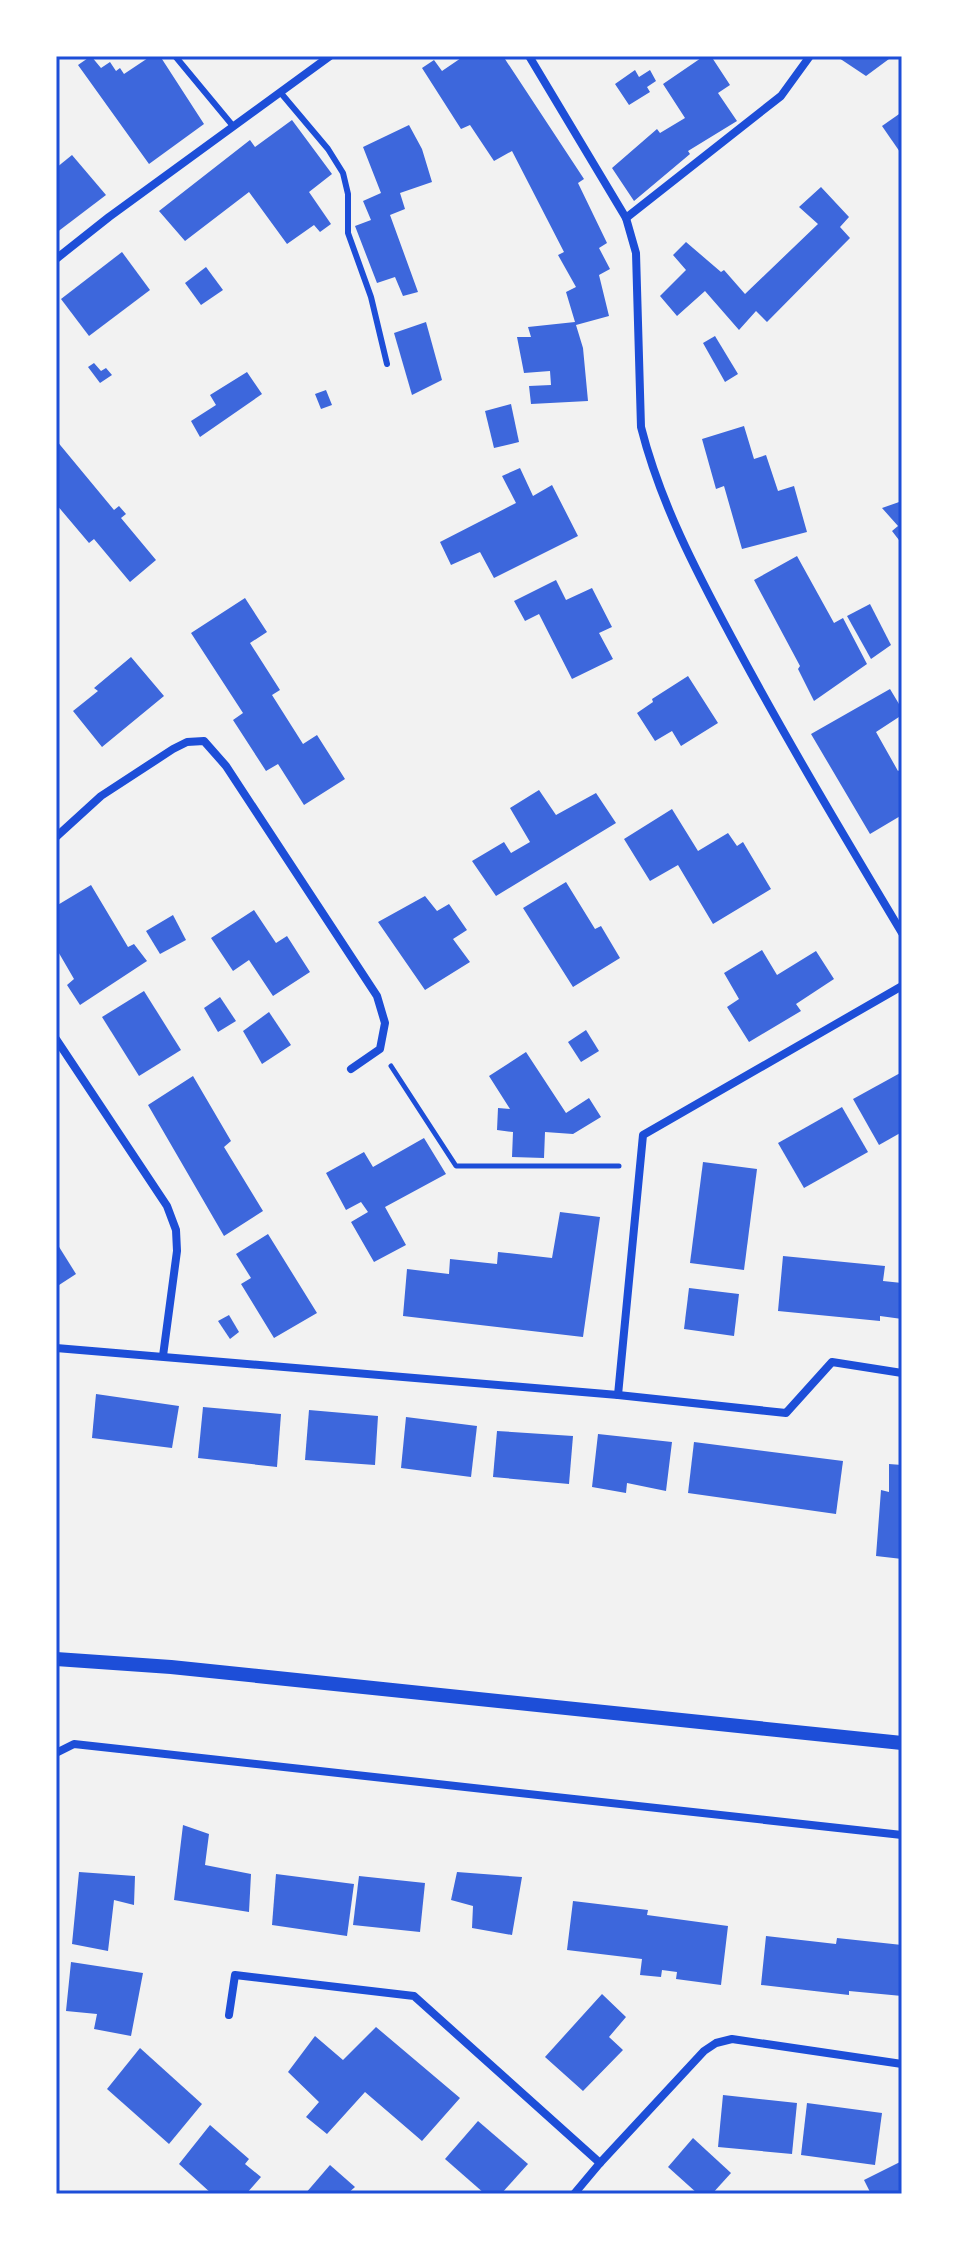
<svg xmlns="http://www.w3.org/2000/svg" width="958" height="2250" viewBox="0 0 958 2250" font-family="Jost,sans-serif">
	<rect width="100%" height="100%" fill="#f2f2f2"/>
	<g fill="#3d67dc">
		<polygon points="91,56 101,68 110,62 116,71 120,68 124,74 151,56 160,56 204,124 149,164 78,65"/>
		<polygon points="464,56 503,56 584,179 578,183 607,243 599,248 610,269 599,275 609,316 576,325 583,348 588,401 531,404 529,386 551,385 550,371 524,373 517,337 531,337 528,327 575,322 566,292 576,287 558,255 564,252 512,151 494,161 470,125 461,129 422,68 434,60 442,71"/>
		<polygon points="704,56 711,56 730,85 718,93 737,121 688,151 690,154 634,201 612,168 657,129 660,133 685,118 663,84"/>
		<polygon points="836,56 885,56 889,59 866,76"/>
		<polygon points="635,70 639,77 650,70 656,81 647,87 650,92 629,105 615,84"/>
		<polygon points="902,112 902,155 882,126"/>
		<polygon points="292,120 332,174 309,192 331,224 320,232 314,225 287,244 249,192 185,241 159,211 250,140 255,147"/>
		<polygon points="409,125 422,149 432,182 400,193 405,209 390,215 418,292 403,296 395,277 377,283 355,226 371,220 363,201 381,193 363,147"/>
		<polygon points="72,155 106,195 56,233 56,168"/>
		<polygon points="821,187 849,217 840,227 850,238 767,322 756,311 739,330 705,291 677,316 660,296 686,270 673,255 686,242 721,272 724,270 745,294 818,224 799,207"/>
		<polygon points="122,252 150,290 89,336 61,299"/>
		<polygon points="206,267 223,290 201,305 185,283"/>
		<polygon points="426,322 442,380 412,395 394,333"/>
		<polygon points="715,336 738,374 725,382 703,343"/>
		<polygon points="94,363 101,371 106,368 112,375 100,383 88,367"/>
		<polygon points="247,372 262,394 200,437 191,421 216,405 210,395"/>
		<polygon points="326,390 332,405 321,409 315,394"/>
		<polygon points="511,404 519,442 494,448 485,411"/>
		<polygon points="744,426 754,459 766,455 778,491 794,486 807,532 742,549 724,486 716,489 702,439"/>
		<polygon points="56,440 114,510 119,506 126,514 121,518 156,560 130,582 94,539 89,543 56,504"/>
		<polygon points="520,468 533,496 552,485 578,536 494,578 480,552 451,565 440,542 516,503 502,476"/>
		<polygon points="902,501 902,544 892,531 898,526 882,508"/>
		<polygon points="797,556 834,623 843,618 867,664 814,701 798,669 800,666 754,580"/>
		<polygon points="556,580 566,600 592,588 612,627 599,633 613,659 572,679 539,614 525,621 514,601"/>
		<polygon points="245,598 267,632 250,643 280,690 272,695 303,744 317,735 345,779 304,805 278,764 266,771 233,720 243,713 191,633"/>
		<polygon points="870,604 891,645 871,659 847,616"/>
		<polygon points="131,657 164,696 102,747 73,711 98,691 94,688"/>
		<polygon points="688,676 718,723 681,746 672,731 655,741 637,713 653,702 652,699"/>
		<polygon points="890,689 902,709 902,715 876,732 898,771 902,769 902,815 870,834 811,734"/>
		<polygon points="539,790 556,815 596,793 616,823 496,896 472,861 504,842 511,853 530,842 510,808"/>
		<polygon points="672,809 698,851 728,833 737,846 743,842 771,889 713,924 678,865 650,881 624,839"/>
		<polygon points="566,882 595,929 601,926 620,958 573,987 523,908"/>
		<polygon points="91,885 128,947 134,944 147,961 80,1005 67,985 74,979 56,948 56,906"/>
		<polygon points="425,896 437,911 449,904 467,930 453,939 470,962 425,990 378,922"/>
		<polygon points="254,910 276,943 287,936 310,972 273,996 249,960 233,971 211,938"/>
		<polygon points="173,915 186,940 160,954 146,931"/>
		<polygon points="762,950 777,975 816,951 834,979 796,1004 801,1011 749,1042 727,1007 739,999 724,973"/>
		<polygon points="144,991 181,1050 139,1076 102,1017"/>
		<polygon points="220,997 236,1021 218,1032 204,1008"/>
		<polygon points="269,1012 291,1045 262,1064 243,1031"/>
		<polygon points="586,1030 599,1051 581,1062 568,1042"/>
		<polygon points="526,1052 566,1113 589,1098 601,1117 573,1134 545,1132 544,1158 512,1157 513,1132 497,1130 498,1108 510,1109 489,1076"/>
		<polygon points="902,1072 902,1132 879,1145 853,1099"/>
		<polygon points="193,1076 231,1141 224,1147 263,1211 224,1236 148,1105"/>
		<polygon points="842,1107 868,1152 804,1188 778,1143"/>
		<polygon points="424,1138 446,1174 385,1207 406,1245 374,1262 351,1222 368,1212 361,1202 346,1210 326,1173 364,1152 373,1167"/>
		<polygon points="703,1162 757,1169 744,1270 690,1263"/>
		<polygon points="560,1212 600,1217 583,1337 403,1316 407,1269 449,1274 450,1259 497,1264 498,1252 552,1258"/>
		<polygon points="268,1234 317,1313 274,1338 241,1284 251,1278 236,1254"/>
		<polygon points="56,1242 76,1274 56,1287"/>
		<polygon points="783,1256 885,1266 883,1281 902,1283 902,1319 880,1316 880,1321 778,1311"/>
		<polygon points="689,1288 739,1294 734,1336 684,1329"/>
		<polygon points="229,1315 239,1332 230,1339 218,1321"/>
		<polygon points="96,1394 179,1406 172,1448 92,1438"/>
		<polygon points="203,1407 281,1414 277,1467 198,1458"/>
		<polygon points="309,1410 378,1416 375,1465 305,1460"/>
		<polygon points="406,1417 477,1426 471,1477 401,1468"/>
		<polygon points="497,1431 573,1436 569,1484 493,1477"/>
		<polygon points="598,1434 672,1442 666,1491 627,1483 626,1493 592,1487"/>
		<polygon points="694,1442 843,1461 836,1514 688,1493"/>
		<polygon points="889,1464 902,1465 902,1559 876,1556 881,1490 889,1492"/>
		<polygon points="183,1825 209,1834 205,1865 251,1874 249,1912 174,1900"/>
		<polygon points="79,1872 135,1876 134,1905 114,1900 108,1951 72,1944"/>
		<polygon points="457,1872 522,1877 512,1935 472,1928 473,1906 451,1900"/>
		<polygon points="276,1874 354,1884 347,1936 272,1925"/>
		<polygon points="359,1876 425,1883 420,1932 353,1925"/>
		<polygon points="573,1901 648,1910 647,1915 728,1926 721,1985 676,1979 677,1972 662,1970 661,1977 640,1975 642,1959 567,1950"/>
		<polygon points="766,1936 836,1944 837,1938 902,1945 902,1996 849,1991 849,1995 761,1985"/>
		<polygon points="71,1962 143,1973 131,2036 94,2029 97,2014 66,2011"/>
		<polygon points="602,1994 626,2017 609,2037 623,2050 583,2091 545,2057"/>
		<polygon points="376,2027 460,2098 422,2141 365,2092 327,2134 306,2117 319,2102 288,2072 315,2036 343,2060"/>
		<polygon points="140,2048 202,2104 169,2144 107,2089"/>
		<polygon points="723,2095 797,2103 792,2154 718,2147"/>
		<polygon points="807,2103 882,2113 875,2165 801,2155"/>
		<polygon points="478,2121 528,2164 501,2194 485,2194 445,2159"/>
		<polygon points="210,2125 249,2159 245,2164 261,2177 246,2194 212,2194 179,2164"/>
		<polygon points="693,2138 731,2173 712,2194 698,2194 668,2167"/>
		<polygon points="902,2161 902,2194 871,2194 864,2180"/>
		<polygon points="330,2165 355,2187 347,2194 305,2194"/>
	</g>
	<g fill="none" stroke-linecap="round" stroke-linejoin="round">
		<polyline stroke="#1d4ed8" stroke-width="5" points="391,1066 456,1166 619,1166"/>
		<g stroke="#1d4ed8" stroke-width="6">
			<polyline points="175,56 233,126"/>
			<polyline points="280,92 328,149 343,173 348,194 348,233 371,297 387,364"/>
		</g>
		<g stroke="#1d4ed8" stroke-width="8">
			<path d="M 529,56 L 626,218 L 636,253 L 641,427 C 660,502 696,571 732,638 C 786,739 844,836 902,933"/>
			<polyline points="626,218 781,96 810,56"/>
			<polyline points="56,259 109,217 330,56"/>
			<polyline points="56,837 101,796 173,749 187,742 204,741 226,766 377,996 385,1023 380,1049 351,1069"/>
			<polyline points="56,1039 167,1206 176,1230 177,1251 163,1356"/>
			<polyline points="56,1348 618,1395 786,1413 832,1362 902,1373"/>
			<polyline points="618,1395 643,1135 902,986"/>
			<polyline points="56,1753 74,1744 902,1835"/>
			<polyline points="229,2015 235,1975 414,1996 600,2163"/>
			<polyline points="574,2194 600,2163 704,2051 716,2043 732,2039 902,2064"/>
		</g>
		<polyline stroke="#1d4ed8" stroke-width="14" points="56,1659 171,1667 902,1743"/>
	</g>
	<rect width="958" height="2250" fill="none" stroke="#ffffff" stroke-width="116"/>
	<rect x="58" y="58" width="842" height="2134" fill="none" stroke="#1d4ed8" stroke-width="3"/>
</svg>
